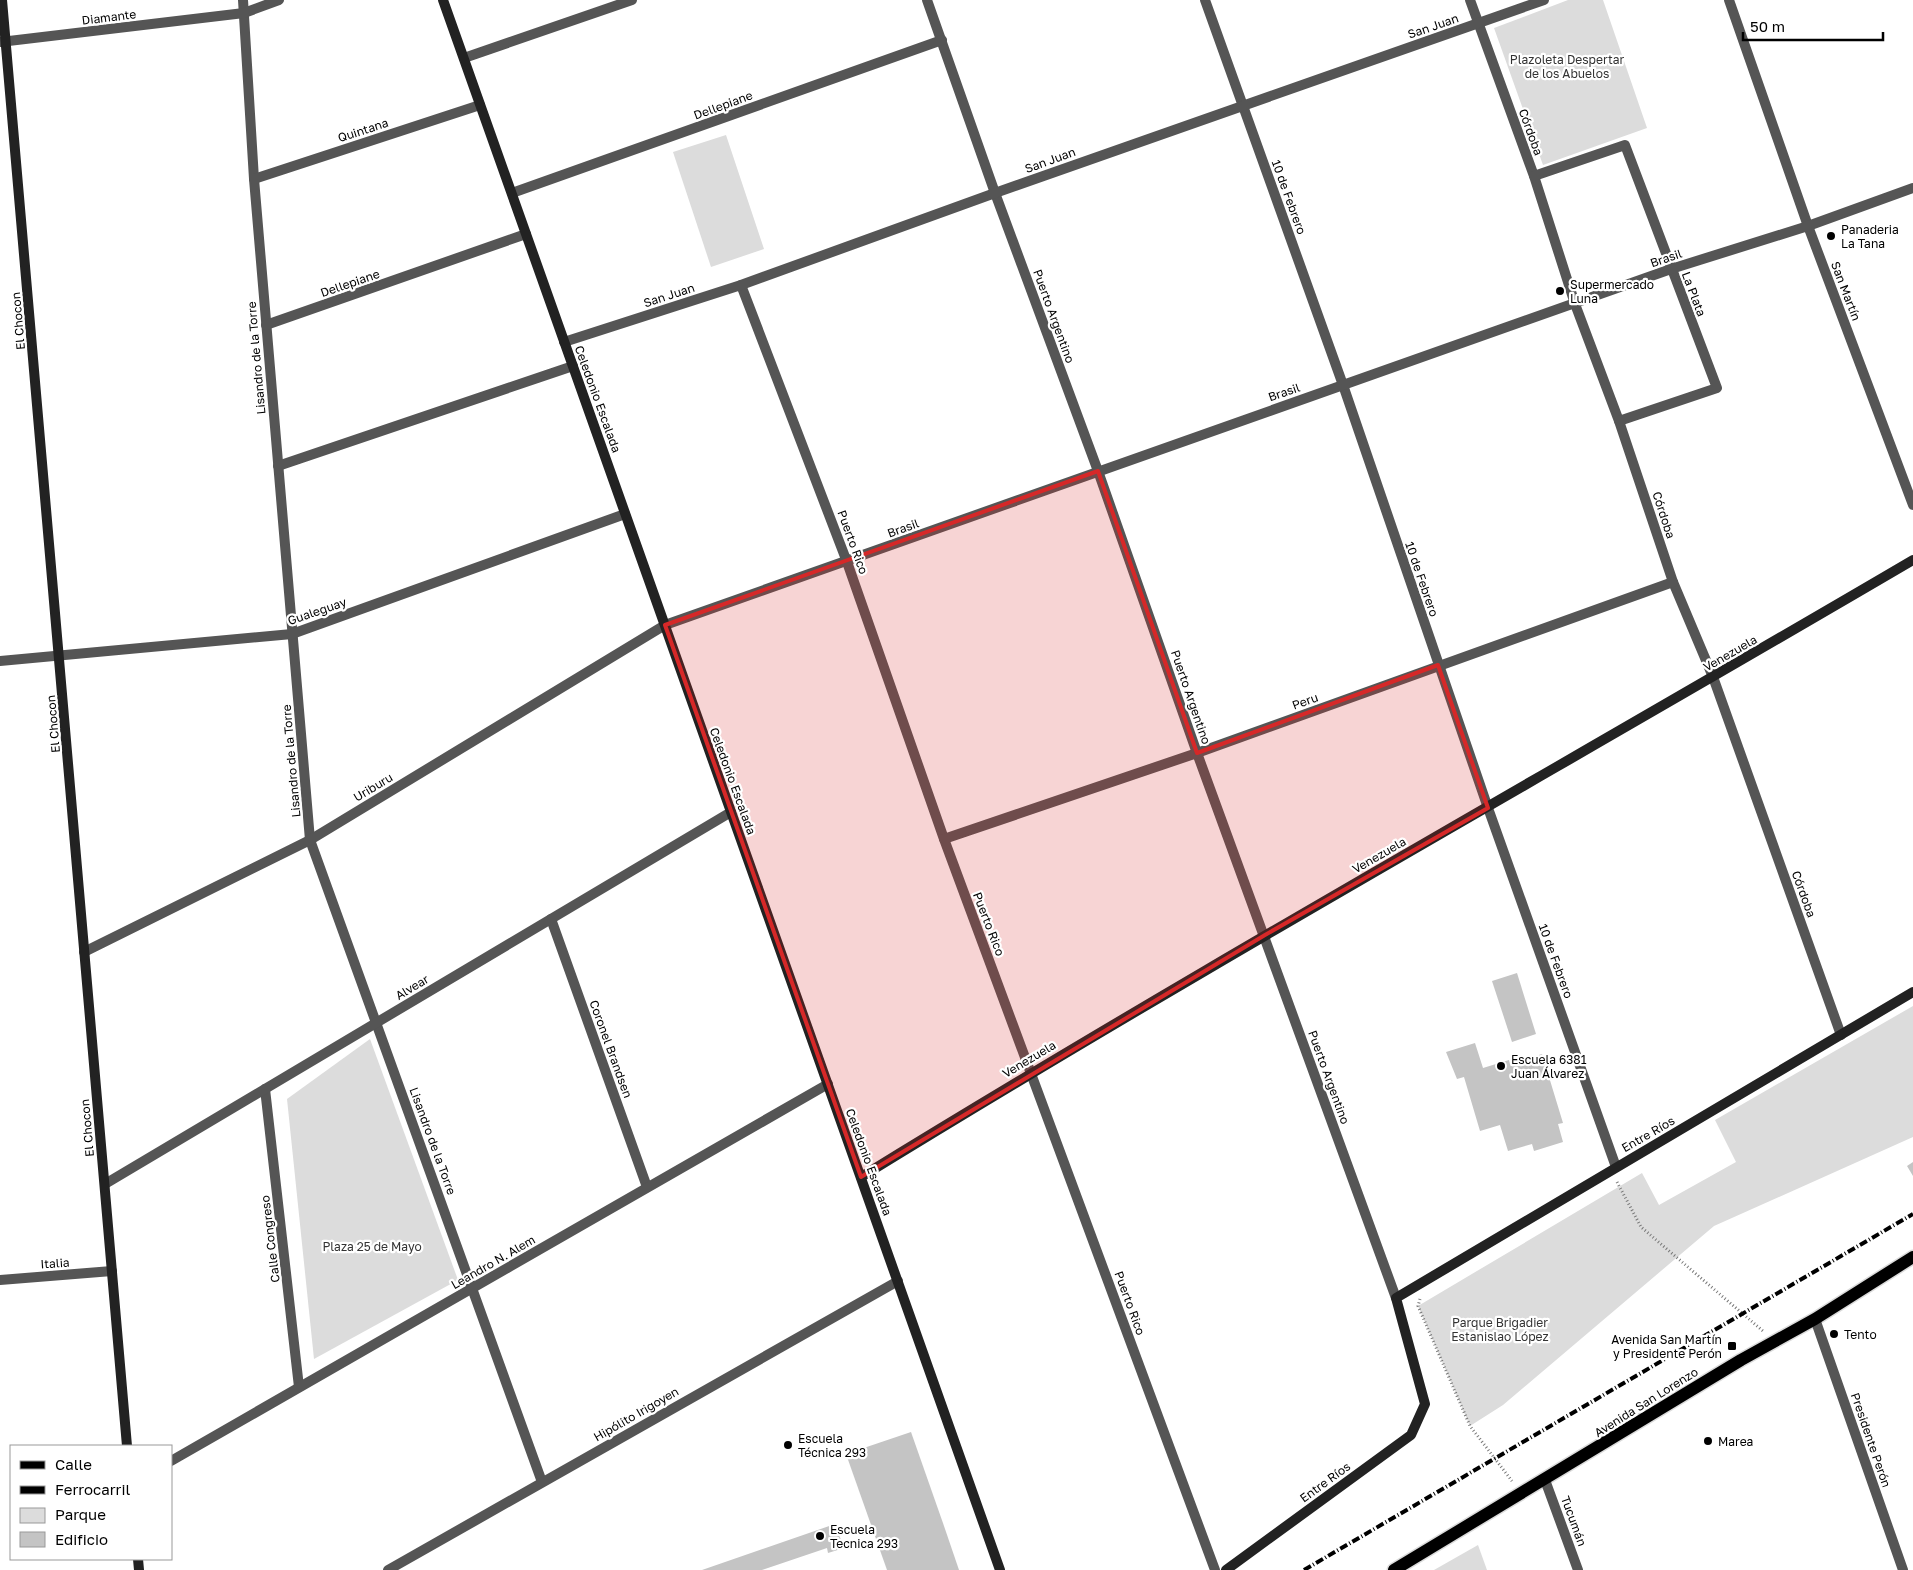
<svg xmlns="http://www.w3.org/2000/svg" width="1913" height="1570" viewBox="0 0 1913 1570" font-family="'Golos Text',sans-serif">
	<rect width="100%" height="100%" fill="#fff"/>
	<g fill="#dcdcdc">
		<polygon points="1568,0 1603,0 1647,128 1543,165 1494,28"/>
		<polygon points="726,135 764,249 711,267 673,152"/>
		<polygon points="1913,1006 1913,1137 1714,1226 1503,1405 1470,1426 1418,1306 1642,1173 1659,1205 1736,1162 1715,1120"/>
		<polygon points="370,1039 458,1280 314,1359 287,1099"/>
		<polygon points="1478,1545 1487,1570 1434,1570"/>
	</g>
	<g fill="#c4c4c4">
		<polygon points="1517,973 1536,1034 1512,1042 1492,981"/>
		<polygon points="1475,1043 1483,1068 1509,1060 1510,1064 1542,1054 1563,1123 1558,1124 1563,1142 1534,1151 1532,1144 1508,1151 1500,1125 1480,1131 1464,1077 1457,1079 1446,1052"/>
		<polygon points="1913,1162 1913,1176 1907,1166"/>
		<polygon points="911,1432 944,1526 959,1570 887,1570 846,1454"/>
		<polygon points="835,1524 844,1548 828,1553 827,1548 762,1570 702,1570"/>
	</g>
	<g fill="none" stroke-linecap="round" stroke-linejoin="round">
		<g stroke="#dbdbdb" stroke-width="15">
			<polyline id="primary" points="1394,1570 1741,1360 1815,1319 1913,1257"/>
		</g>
		<g stroke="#777" stroke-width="3" stroke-dasharray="1 2.5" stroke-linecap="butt">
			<polyline points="1617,1182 1641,1227 1763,1331"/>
			<polyline points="1420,1299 1418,1306 1470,1426 1512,1481"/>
		</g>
		<g stroke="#555" stroke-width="10">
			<polyline points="243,0 254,179 310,840 542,1482"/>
			<polyline points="927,0 995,193 1098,471 1197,753 1396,1298"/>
			<polyline points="1205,0 1343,385 1488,808 1616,1167"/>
			<polyline points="1470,0 1534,176 1575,304 1619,421 1673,582 1713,677 1841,1035"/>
			<polyline points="1729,0 1808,226 1913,505"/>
			<polyline points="0,42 244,13 279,0"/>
			<polyline points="464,58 632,0"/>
			<polyline points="1534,176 1625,145 1717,388 1619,421"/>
			<polyline points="254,179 480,105"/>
			<polyline points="512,193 942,40"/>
			<polyline points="741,285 847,562 944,839 1215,1570"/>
			<polyline points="266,325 526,234"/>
			<polyline points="564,342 741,285 995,193 1544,0"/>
			<polyline points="278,466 573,366"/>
			<polyline points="0,661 292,634 625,514"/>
			<polyline points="944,839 1197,753 1673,582"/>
			<polyline points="551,919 647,1187"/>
			<polyline points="84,952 310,840 665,625 1671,269 1808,226 1913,188"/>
			<polyline points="265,1089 299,1387"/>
			<polyline points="105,1184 731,812"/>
			<polyline points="0,1280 112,1271"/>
			<polyline points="1815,1319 1903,1570"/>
			<polyline points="171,1461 828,1084"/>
			<polyline points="1545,1480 1578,1570"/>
			<polyline points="388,1570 898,1281"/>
		</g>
		<g stroke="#222" stroke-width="10">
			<polyline points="2,0 127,1446"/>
			<polyline points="443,0 1000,1570"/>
			<path d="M 861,1177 C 1207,964 1562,766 1913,560"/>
			<polyline points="138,1559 139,1570"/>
			<polyline points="1226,1570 1411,1435 1425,1404 1396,1298 1913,992"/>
		</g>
		<use href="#primary" stroke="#000" stroke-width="12"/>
		<polyline stroke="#000" stroke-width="4" stroke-dasharray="8 2.5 1 2.5" stroke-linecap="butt" points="1304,1570 1913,1214"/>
	</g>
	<path fill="#d62828" fill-opacity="0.2" stroke="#d62828" stroke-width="4" stroke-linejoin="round" d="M 1098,471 L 1197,753 L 1438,665 L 1488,808 L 1265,935 L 861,1177 L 665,625 Z"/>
	<g fill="#000" stroke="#fff" stroke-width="2">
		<circle cx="1831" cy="236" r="5"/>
		<circle cx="1560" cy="291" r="5"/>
		<circle cx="1501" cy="1066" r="5"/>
		<circle cx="1834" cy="1334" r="5"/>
		<rect x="1727" y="1341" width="10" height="10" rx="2.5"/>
		<circle cx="1708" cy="1441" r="5"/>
		<circle cx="788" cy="1445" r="5"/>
		<circle cx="820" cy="1536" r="5"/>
	</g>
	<g text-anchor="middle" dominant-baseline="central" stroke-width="4.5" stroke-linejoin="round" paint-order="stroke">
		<g font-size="12" fill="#000" stroke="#fff">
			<text transform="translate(109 17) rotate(-7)">Diamante</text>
			<text transform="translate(1433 26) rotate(-19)">San Juan</text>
			<text transform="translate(723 105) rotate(-20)">Dellepiane</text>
			<text transform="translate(363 130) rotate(-18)">Quintana</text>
			<text transform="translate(1531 132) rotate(70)">Córdoba</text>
			<text transform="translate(1050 160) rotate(-20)">San Juan</text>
			<text transform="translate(1289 197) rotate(70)">10 de Febrero</text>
			<text transform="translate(1666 258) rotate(-19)">Brasil</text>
			<text transform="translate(350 283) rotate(-19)">Dellepiane</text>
			<text transform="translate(1846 291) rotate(69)">San Martín</text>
			<text transform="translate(1694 294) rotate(69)">La Plata</text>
			<text transform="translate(669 295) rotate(-18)">San Juan</text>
			<text transform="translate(1054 316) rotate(70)">Puerto Argentino</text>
			<text transform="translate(18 321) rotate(-95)">El Chocon</text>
			<text transform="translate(256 358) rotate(-95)">Lisandro de la Torre</text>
			<text transform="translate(1284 392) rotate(-19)">Brasil</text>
			<text transform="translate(598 399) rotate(70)">Celedonio Escalada</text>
			<text transform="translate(1664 515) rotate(72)">Córdoba</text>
			<text transform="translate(903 528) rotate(-20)">Brasil</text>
			<text transform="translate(853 542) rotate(70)">Puerto Rico</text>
			<text transform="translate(1422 579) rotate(71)">10 de Febrero</text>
			<text transform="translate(317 611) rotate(-19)">Gualeguay</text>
			<text transform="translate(1730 653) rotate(-30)">Venezuela</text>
			<text transform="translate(1191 697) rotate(71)">Puerto Argentino</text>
			<text transform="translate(1305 701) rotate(-20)">Peru</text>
			<text transform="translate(53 724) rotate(-95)">El Chocon</text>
			<text transform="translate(291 761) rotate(-95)">Lisandro de la Torre</text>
			<text transform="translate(733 781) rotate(70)">Celedonio Escalada</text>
			<text transform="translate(373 787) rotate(-31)">Uriburu</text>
			<text transform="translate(1379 855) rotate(-30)">Venezuela</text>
			<text transform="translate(1804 894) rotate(70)">Córdoba</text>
			<text transform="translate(989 924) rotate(69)">Puerto Rico</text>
			<text transform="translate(1556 961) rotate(70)">10 de Febrero</text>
			<text transform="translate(412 987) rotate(-31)">Alvear</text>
			<text transform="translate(611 1049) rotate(70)">Coronel Brandsen</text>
			<text transform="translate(1029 1059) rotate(-31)">Venezuela</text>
			<text transform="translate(1329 1077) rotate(70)">Puerto Argentino</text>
			<text transform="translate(87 1128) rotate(-95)">El Chocon</text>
			<text transform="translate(1648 1134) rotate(-30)">Entre Ríos</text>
			<text transform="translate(433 1141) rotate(70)">Lisandro de la Torre</text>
			<text transform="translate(869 1162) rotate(70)">Celedonio Escalada</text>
			<text transform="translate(270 1239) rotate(-97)">Calle Congreso</text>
			<text transform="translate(493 1262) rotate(-30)">Leandro N. Alem</text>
			<text transform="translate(55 1263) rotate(-4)">Italia</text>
			<text transform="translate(1130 1303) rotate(70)">Puerto Rico</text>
			<text transform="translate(1646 1402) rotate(-32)">Avenida San Lorenzo</text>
			<text transform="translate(636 1414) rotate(-30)">Hipólito Irigoyen</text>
			<text transform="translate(1871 1440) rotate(71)">Presidente Perón</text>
			<text transform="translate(1325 1482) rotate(-36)">Entre Ríos</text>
			<text transform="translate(1574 1521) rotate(70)">Tucumán</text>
		</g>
		<g font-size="12" fill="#333" stroke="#fff">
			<text x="1567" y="59">Plazoleta Despertar<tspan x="1567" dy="14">de los Abuelos</tspan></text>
			<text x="372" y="1246">Plaza 25 de Mayo</text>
			<text x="1500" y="1322">Parque Brigadier<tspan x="1500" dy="14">Estanislao López</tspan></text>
		</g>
		<g font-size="12" fill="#000" stroke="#fff" text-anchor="start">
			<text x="1841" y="229">Panaderia<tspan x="1841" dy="14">La Tana</tspan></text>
			<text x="1570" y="284">Supermercado<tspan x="1570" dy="14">Luna</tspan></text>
			<text x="1511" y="1059">Escuela 6381<tspan x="1511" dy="14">Juan Álvarez</tspan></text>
			<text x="1844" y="1334">Tento</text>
			<text x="1722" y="1339" text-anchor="end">Avenida San Martín<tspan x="1722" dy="14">y Presidente Perón</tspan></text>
			<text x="798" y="1438">Escuela<tspan x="798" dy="14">Técnica 293</tspan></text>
			<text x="1718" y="1441">Marea</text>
			<text x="830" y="1529">Escuela<tspan x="830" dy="14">Tecnica 293</tspan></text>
		</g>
	</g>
	<rect x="10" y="1445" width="162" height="115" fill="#ffffff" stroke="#999999"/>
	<rect x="20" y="1461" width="25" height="8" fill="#000000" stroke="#999999"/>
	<text x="55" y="1470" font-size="15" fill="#000000">Calle</text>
	<rect x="20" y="1486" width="25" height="8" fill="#000000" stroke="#999999"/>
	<text x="55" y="1495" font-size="15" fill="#000000">Ferrocarril</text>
	<rect x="20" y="1508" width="25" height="15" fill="#dcdcdc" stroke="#999999"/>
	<text x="55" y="1520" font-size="15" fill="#000000">Parque</text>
	<rect x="20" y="1532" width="25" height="15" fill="#c4c4c4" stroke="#999999"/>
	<text x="55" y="1545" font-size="15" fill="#000000">Edificio</text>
	<path d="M1743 32v8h140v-8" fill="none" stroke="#000000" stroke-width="2.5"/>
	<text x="1750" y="32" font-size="15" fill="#000000" stroke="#ffffff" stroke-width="4" paint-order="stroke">50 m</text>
</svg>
